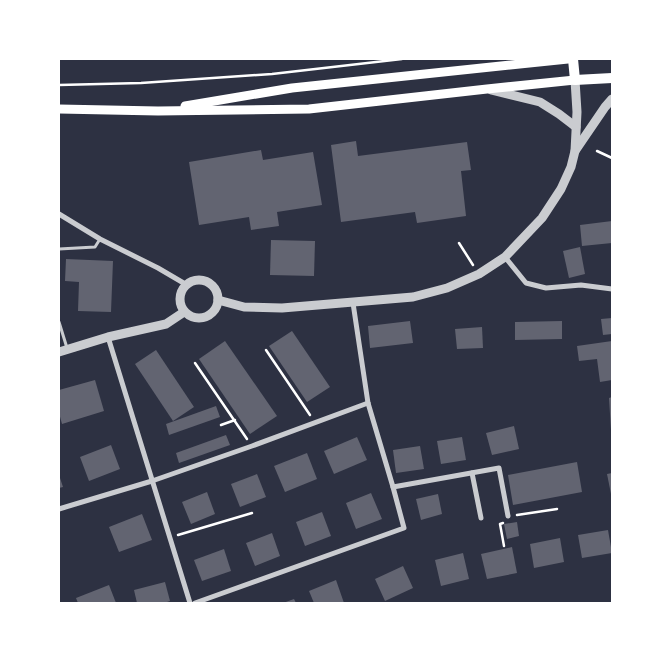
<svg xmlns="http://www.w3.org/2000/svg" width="671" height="662" viewBox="0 0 671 662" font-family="'PT Serif',serif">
	<rect width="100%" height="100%" fill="#2d3142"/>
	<g fill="#626471">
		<polygon points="356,141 358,156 467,142 471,170 461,171 466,216 417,223 415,212 341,222 331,145"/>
		<polygon points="261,150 263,160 313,152 322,205 277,212 279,226 251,230 249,217 199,225 189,162"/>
		<polygon points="612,221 612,243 582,246 580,225"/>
		<polygon points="271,240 315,241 314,276 270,275"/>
		<polygon points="580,247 585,274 569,278 563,251"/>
		<polygon points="66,259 113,261 111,312 78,311 79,282 65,281"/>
		<polygon points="612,318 612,334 603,335 601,319"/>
		<polygon points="410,321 413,343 370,348 368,326"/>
		<polygon points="562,321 562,339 515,340 515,322"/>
		<polygon points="482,327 483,348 457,349 455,329"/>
		<polygon points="292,331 330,387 307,402 269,346"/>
		<polygon points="225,341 277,416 250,434 199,359"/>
		<polygon points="612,341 612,380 600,382 597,359 579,361 577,346"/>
		<polygon points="156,350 194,407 173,421 135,364"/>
		<polygon points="95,380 104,411 62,424 59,413 59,390"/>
		<polygon points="612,397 612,430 611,430 609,398"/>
		<polygon points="216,406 220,417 169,435 166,424"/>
		<polygon points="514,426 519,449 492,455 486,433"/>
		<polygon points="226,435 230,445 179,463 176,453"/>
		<polygon points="357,437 367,460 334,474 324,451"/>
		<polygon points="462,437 466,460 441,464 437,441"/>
		<polygon points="111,445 120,469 89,481 80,457"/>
		<polygon points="420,446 424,469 396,473 393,450"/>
		<polygon points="307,453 317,479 285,492 274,466"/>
		<polygon points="577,462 582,492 513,505 508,475"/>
		<polygon points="612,473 612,494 611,494 607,474"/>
		<polygon points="257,474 266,497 240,507 231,484"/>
		<polygon points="59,475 63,487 59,488"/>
		<polygon points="207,492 215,514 191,524 182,502"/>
		<polygon points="371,493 382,519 356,529 346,503"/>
		<polygon points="438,494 442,514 421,520 416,499"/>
		<polygon points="322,512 331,536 305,546 296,522"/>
		<polygon points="142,514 152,540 119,552 109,527"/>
		<polygon points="517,522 519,536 507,539 504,524"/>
		<polygon points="608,530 612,553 582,558 578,535"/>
		<polygon points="272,533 280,556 255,566 246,543"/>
		<polygon points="560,538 564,562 534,568 530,544"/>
		<polygon points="512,547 517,573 487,579 481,554"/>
		<polygon points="224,549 231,571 202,581 194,560"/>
		<polygon points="463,553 469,579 441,586 435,560"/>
		<polygon points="403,566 413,588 385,601 375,579"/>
		<polygon points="336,580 344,603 314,603 309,591"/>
		<polygon points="165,582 170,601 164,603 137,603 134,590"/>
		<polygon points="109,585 116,603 78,603 76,598"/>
		<polygon points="294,599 296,603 283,603"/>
	</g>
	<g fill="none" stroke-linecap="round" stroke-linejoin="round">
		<g stroke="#fff" stroke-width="2.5">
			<polyline points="59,85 141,83 272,74 402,59"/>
			<polyline points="597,151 612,158"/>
			<polyline points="459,243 473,265"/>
			<polyline points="266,350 310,415"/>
			<polyline points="195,363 247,439"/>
			<polyline points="221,425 235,420"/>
			<polyline points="517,515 557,509"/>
			<polyline points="503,523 500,524 504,546"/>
			<polyline points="178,535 252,513"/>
		</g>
		<g stroke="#caccd0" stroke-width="3">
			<polyline points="59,249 95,247 100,239"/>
			<polyline points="59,322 67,348"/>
		</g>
		<g stroke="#caccd0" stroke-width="5">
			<polyline points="59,214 100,239 158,268 187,285"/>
			<polyline points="505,257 526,283 546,288 581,285 612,289"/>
			<polyline points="108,337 190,603"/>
			<polyline points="472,473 481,518"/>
			<polyline points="393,487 499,468 508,516"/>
			<polyline points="59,509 152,481 252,446 368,403"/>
			<polyline points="195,603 404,528 393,487 368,403 353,303"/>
		</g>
		<g stroke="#caccd0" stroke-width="9">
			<polyline points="491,90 540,102 559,114 576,127"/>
			<polyline points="575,151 605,107 612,99"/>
			<circle cx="199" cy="299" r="19"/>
			<polyline points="218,300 244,307 282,308 413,297 447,288 479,274 505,257 542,218 561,189 571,167 575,151 577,112 575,80"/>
			<polyline points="59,352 108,337 166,324 184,312"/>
		</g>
		<g stroke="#fff" stroke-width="9">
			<polyline points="185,106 292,88 568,59"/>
			<polyline points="59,109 158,111 309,109 487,89 575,80"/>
		</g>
		<polyline stroke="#fff" stroke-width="10" points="573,59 575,80 612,78"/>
	</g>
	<rect width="671" height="662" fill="none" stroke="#ffffff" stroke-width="120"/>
</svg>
